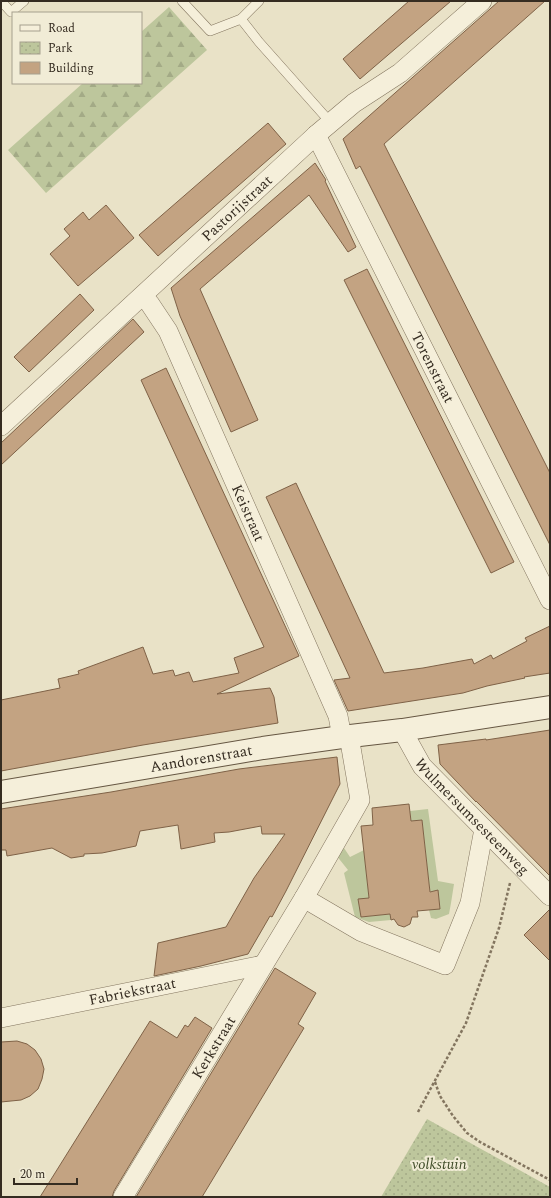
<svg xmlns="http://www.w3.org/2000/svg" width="551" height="1198" viewBox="0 0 551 1198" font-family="Spectral,serif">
	<defs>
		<pattern id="forest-firs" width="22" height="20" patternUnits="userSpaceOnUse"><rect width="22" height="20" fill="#bdc69c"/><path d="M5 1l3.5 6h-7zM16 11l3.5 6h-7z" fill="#a3aa86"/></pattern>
		<pattern id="park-dots" width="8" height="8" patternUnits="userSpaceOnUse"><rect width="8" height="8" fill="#bdc69c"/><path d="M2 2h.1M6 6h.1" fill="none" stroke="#a3aa86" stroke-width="1.8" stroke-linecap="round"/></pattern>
	</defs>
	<rect width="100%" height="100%" fill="#e9e2c7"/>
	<g fill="#bdc69c">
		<polygon points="428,809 438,881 454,884 451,903 449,914 436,919 431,918 429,910 438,891 430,891 422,820 411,821 410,811"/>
		<polygon points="344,848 350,857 364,850 369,898 359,900 361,917 390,914 391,920 369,922 355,917 344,873 348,870 336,855"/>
	</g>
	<polygon fill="url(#forest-firs)" points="169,7 207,50 46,193 8,150 83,83 141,83 141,32"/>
	<polygon fill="url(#park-dots)" points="427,1119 550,1187 550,1197 381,1197"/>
	<g fill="#c3a382" stroke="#7f6247">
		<polygon points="409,1 451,1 360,79 343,59"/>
		<polygon points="499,1 545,1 384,144 550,473 550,545 360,166 356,169 343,139"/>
		<polygon points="268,123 286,144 158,256 139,235"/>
		<polygon points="315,163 326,180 325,181 356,247 348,252 309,195 200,289 258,420 231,432 180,316 171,288"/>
		<polygon points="106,205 134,238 78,286 50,254 70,236 64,229 83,212 89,220"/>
		<polygon points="367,269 514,562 491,573 344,280"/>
		<polygon points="80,294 94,310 29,372 14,357"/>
		<polygon points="133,319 144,332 1,465 1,443"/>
		<polygon points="166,368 299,656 217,694 270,688 274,697 278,723 143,745 1,771 1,700 60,688 58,679 79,674 78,671 143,647 153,674 173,670 175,676 189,672 193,682 239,673 234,658 264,647 141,380"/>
		<polygon points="296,483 384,673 423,668 472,659 474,664 491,655 493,659 527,641 525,638 550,626 550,673 524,677 525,678 487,686 463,693 348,711 334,680 350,678 266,497"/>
		<polygon points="550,730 550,876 476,801 476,802 440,764 438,745 486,739 486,740"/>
		<polygon points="337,757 340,784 286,891 272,917 270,916 248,954 201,966 154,976 158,943 226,927 254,878 285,834 262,834 261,826 229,832 214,833 215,842 181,849 178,825 140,831 136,846 102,853 84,854 84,856 71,858 52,848 7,856 6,850 1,850 1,809 111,792 239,769"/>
		<polygon points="409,804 411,821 422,820 430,892 438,890 440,909 417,911 418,917 412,917 410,924 404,927 398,925 394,919 391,920 390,914 361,917 358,899 369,898 361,826 373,825 372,808"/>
		<polygon points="550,909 550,961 524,935"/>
		<polygon points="275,968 316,993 298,1024 304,1028 202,1197 136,1197"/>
		<polygon points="195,1017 212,1028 114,1191 112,1197 40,1197 150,1021 177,1038 185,1025 188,1027"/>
		<polygon points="17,1041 27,1044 35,1050 41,1059 44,1069 42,1079 38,1089 30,1096 21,1100 1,1102 1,1042"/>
	</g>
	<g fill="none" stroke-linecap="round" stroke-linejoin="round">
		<g stroke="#83755f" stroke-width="10">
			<g id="lane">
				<polyline points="1,1 11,12 24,1"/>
				<polyline points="182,1 210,31 241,19 259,1"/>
				<polyline points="241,19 259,42 331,123"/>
			</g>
		</g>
		<g stroke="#83755f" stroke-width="20">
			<g id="street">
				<path id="s1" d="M 316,135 L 550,600"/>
				<path id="s2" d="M 143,296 L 150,304 L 168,331 L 338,716 L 342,737"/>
				<path id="s3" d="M 1,426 L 316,135 L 354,103 L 400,73 L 482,1"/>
				<path id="s4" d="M 402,730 L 422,766 L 550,896"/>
				<polyline points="304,898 362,932 445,965 470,903 484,829"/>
				<path id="s5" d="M 1,1018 L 263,965"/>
				<path id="s6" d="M 123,1197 L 304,898 L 360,800 L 349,736"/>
			</g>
		</g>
		<g stroke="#655642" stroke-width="24">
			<g id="secondary">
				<path id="s7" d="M 1,792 L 263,748 L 342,737 L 402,730 L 550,707"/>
			</g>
		</g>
		<g stroke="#83755f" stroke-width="2.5" stroke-dasharray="3 2" stroke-linecap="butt">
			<polyline points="435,1082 440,1096 453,1116 467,1133 480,1142 550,1180"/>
			<polyline points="418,1112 466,1023 499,928 510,883"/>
		</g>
		<use href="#lane" stroke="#f5efda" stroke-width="9"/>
		<use href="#street" stroke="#f5efda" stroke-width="19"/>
		<use href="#secondary" stroke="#f5efda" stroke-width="22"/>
	</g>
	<g text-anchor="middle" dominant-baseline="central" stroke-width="4" stroke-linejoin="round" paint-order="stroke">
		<g font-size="15" fill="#352c21" stroke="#f1ecd6">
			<text stroke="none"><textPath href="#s3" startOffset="321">Pastorijstraat</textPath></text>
			<text stroke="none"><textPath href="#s1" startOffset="260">Torenstraat</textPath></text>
			<text stroke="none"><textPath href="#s2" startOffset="242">Keistraat</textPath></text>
			<text stroke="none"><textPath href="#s7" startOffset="203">Aandorenstraat</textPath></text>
			<text stroke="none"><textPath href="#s4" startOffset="112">Wulmersumsesteenweg</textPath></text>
			<text stroke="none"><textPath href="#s5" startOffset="134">Fabriekstraat</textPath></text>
			<text stroke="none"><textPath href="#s6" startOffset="175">Kerkstraat</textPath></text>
		</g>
		<g font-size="15" font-style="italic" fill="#424f2a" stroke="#f1ecd6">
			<text x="439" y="1164">volkstuin</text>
		</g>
	</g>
	<rect width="551" height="1198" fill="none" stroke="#352c21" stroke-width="4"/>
	<rect x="12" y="12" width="130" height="72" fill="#f1ecd6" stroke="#a69f8e"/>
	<rect x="20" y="25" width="20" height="6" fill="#f5efda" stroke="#a69f8e"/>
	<text x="48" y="32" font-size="12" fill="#352c21">Road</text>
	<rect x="20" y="42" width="20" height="12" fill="url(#park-dots)" stroke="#a69f8e"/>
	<text x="48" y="52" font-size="12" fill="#352c21">Park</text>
	<rect x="20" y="62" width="20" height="12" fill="#c3a382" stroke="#a69f8e"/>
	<text x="48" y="72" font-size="12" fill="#352c21">Building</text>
	<path d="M14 1178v6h63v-6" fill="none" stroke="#352c21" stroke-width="2"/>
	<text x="20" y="1178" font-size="12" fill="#352c21" stroke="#f1ecd6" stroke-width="3" paint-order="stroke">20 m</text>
</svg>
